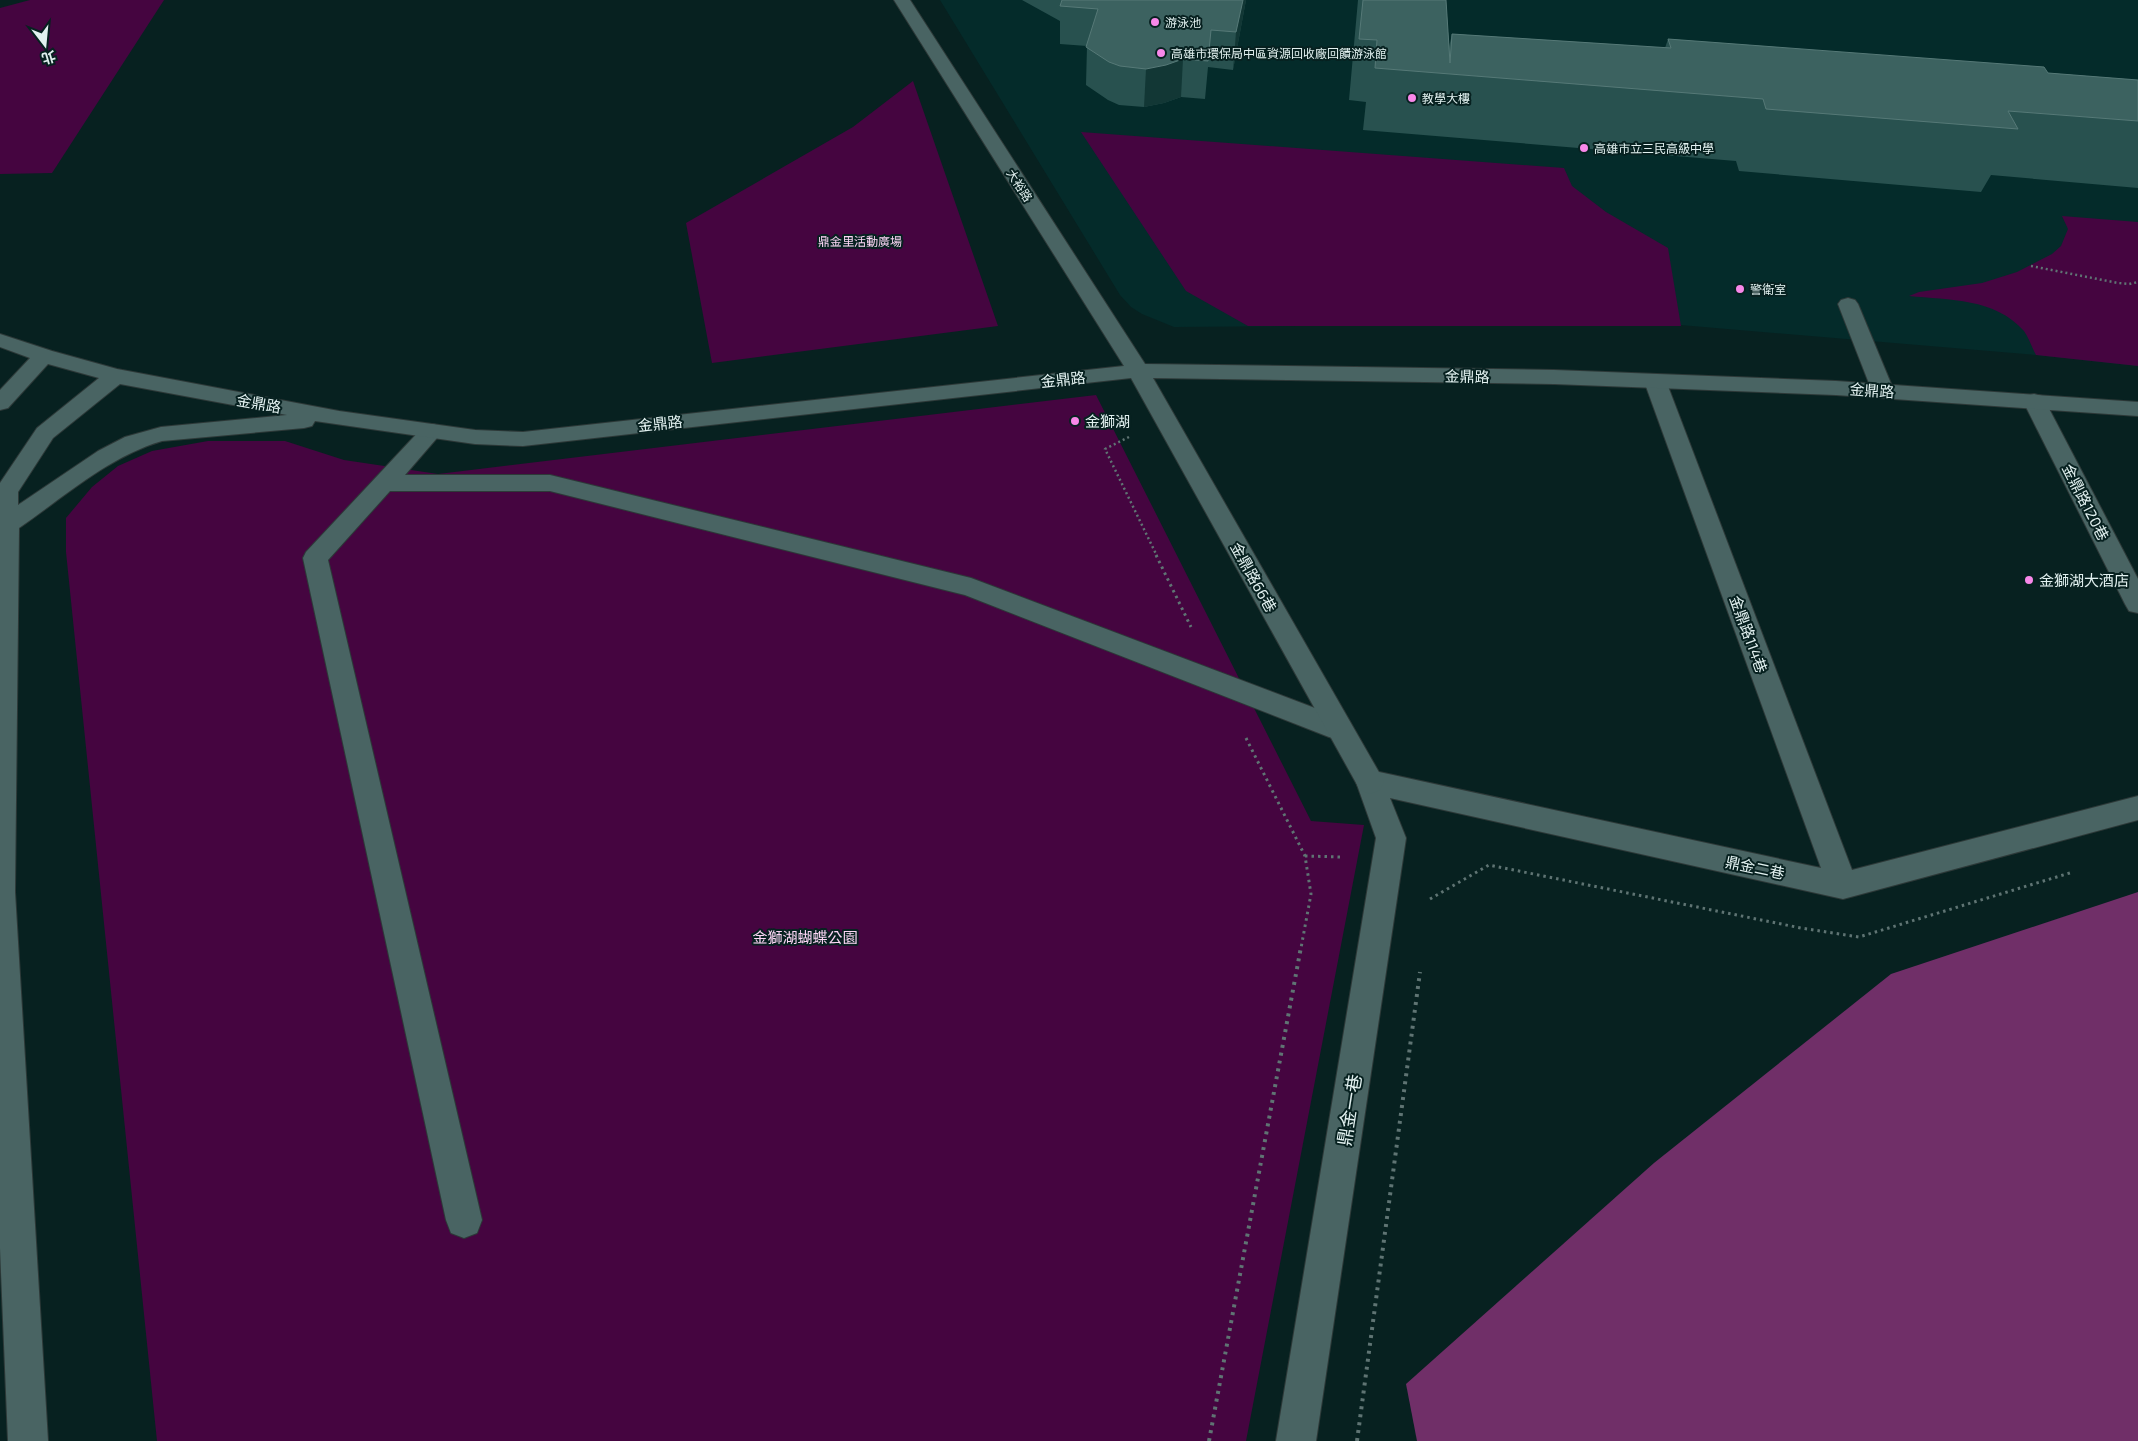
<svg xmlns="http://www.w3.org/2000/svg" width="2138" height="1441" viewBox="0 0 2138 1441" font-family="'Exo 2','Noto Sans TC',sans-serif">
	<rect width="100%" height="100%" fill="#072120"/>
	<polygon fill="#042b2a" points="940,0 2138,0 2138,366 2036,355 1657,323 1174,327 1142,314 1131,307 1120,295"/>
	<g fill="#450540">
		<polygon points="30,0 164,0 52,173 0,174 0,8"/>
		<polygon points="913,81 998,326 712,363 686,223 853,127"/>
		<polygon points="1081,132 1564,168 1572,186 1606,212 1668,248 1681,326 1248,326 1186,291"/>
		<path d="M 2062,216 L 2138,222 L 2138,366 L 2036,355 C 2032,348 2029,338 2024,331 C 1995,298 1949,300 1909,296 L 1919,292 L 1982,283 L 2017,272 L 2052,254 L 2061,246 L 2068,229 Z"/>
		<polygon points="1096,395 1311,821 1364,825 1246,1441 157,1441 66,552 66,518 92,487 118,466 152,451 208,441 285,441 344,460 438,474"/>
	</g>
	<polygon fill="#702f68" points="2138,892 2138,1441 1417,1441 1406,1384 1654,1163 1891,974"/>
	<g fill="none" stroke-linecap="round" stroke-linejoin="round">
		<g stroke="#2d3938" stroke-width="2">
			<g id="service">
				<polygon points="1848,298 1855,300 1858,304 1894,391 1891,396 1883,398 1875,396 1872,391 1838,304 1841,300"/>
				<polygon points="1655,374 1663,376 1666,381 1852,870 2138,796 2138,820 1843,899 1390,798 1406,838 1316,1441 1276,1441 1376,838 1356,782 1360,774 1370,770 1821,868 1644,381 1647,376"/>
				<polygon points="2034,394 2042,396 2045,401 2138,579 2138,613 2129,611 2125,604 2023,401 2026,396"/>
				<polygon points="432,424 440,426 443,431 405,475 550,475 971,578 1349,721 1353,729 1349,737 1339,740 1329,737 965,595 550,491 390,491 328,560 482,1220 477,1233 464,1238 451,1233 446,1220 303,558 306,552 424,426"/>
			</g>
		</g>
		<g stroke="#2d3938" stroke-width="2">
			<path id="minor" d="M 894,0 L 910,0 L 1145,364 L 1554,370 L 1836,381 L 2138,402 L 2138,416 L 1836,395 L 1554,384 L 1153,378 L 1380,774 L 1384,782 L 1380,790 L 1370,794 L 1360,790 L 1131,378 L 523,446 L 475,444 L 315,421 L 312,426 L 304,428 L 162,441 C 108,457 64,497 19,528 L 15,892 L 48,1441 L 8,1441 L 0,1248 L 0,483 L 37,428 L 99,378 L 48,364 L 8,408 L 0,410 L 0,390 L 30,358 L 0,347 L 0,334 L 52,351 L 117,369 L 339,411 L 475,430 L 523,432 L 1124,366 ZM 120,384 L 287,415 L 161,427 L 125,437 L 98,451 L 18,505 L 18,492 L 53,438 Z"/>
		</g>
		<g stroke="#5f7473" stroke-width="2.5" stroke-dasharray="2 3" stroke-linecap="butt">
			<polyline points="2031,266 2118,283 2129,284 2138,282"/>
			<polyline points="1129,437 1105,449 1157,556"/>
		</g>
		<g stroke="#5f7473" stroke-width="3" stroke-dasharray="2.5 4" stroke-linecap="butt">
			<polyline points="1156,555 1191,627"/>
			<polyline points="1246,738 1305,856 1311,894 1301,948"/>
			<polyline points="1305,856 1342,857"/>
			<polyline points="1430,899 1489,865 1801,928 1859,937 2073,872"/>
		</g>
		<g stroke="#5f7473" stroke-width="4" stroke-dasharray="3 5" stroke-linecap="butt">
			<polyline points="1209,1441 1301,947"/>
			<polyline points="1357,1441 1420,972"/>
		</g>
		<use href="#service" fill="#496463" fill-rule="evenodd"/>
		<use href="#minor" fill="#496463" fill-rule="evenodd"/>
	</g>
	<g fill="#28514f">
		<polygon points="1022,0 1246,0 1233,70 1208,67 1205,99 1181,97 1164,103 1144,107 1119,105 1108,100 1086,85 1087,46 1060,44 1060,21"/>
		<polygon points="1358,0 1446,0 1449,47 1452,34 1665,48 1668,39 2048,73 2138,80 2138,188 1991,175 1981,192 1739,171 1736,161 1363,130 1366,102 1349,100"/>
	</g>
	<g fill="#123735">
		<polygon points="1243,0 1246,0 1233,70 1236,32"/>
		<polygon points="1183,59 1181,97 1164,103 1144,107 1146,69"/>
	</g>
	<g fill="#3c6260" stroke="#567977">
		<polygon points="1062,0 1243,0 1236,32 1211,30 1208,61 1183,59 1166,65 1146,69 1120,66 1109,62 1086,47 1098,9 1060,6"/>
		<polygon points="1363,0 1446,0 1450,63 1452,34 1671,48 1668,39 2044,67 2048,73 2138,80 2138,121 2008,111 2018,129 1766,109 1763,99 1375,68 1377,40 1359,39"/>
	</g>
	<g fill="#f888e9" stroke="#072120" stroke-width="2">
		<circle cx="1155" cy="22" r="5"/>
		<circle cx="1161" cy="53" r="5"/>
		<circle cx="1412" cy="98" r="5"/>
		<circle cx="1584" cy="148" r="5"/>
		<circle cx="1740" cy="289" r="5"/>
		<circle cx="1075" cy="421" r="5"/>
		<circle cx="2029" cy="580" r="5"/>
	</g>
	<g text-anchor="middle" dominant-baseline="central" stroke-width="4" stroke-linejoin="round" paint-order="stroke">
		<g font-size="12" fill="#e2f1f0" stroke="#072120" text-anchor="start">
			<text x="1165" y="22">游泳池</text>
			<text x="1171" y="53">高雄市環保局中區資源回收廠回饋游泳館</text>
			<text x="1422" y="98">教學大樓</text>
			<text x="1594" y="148">高雄市立三民高級中學</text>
			<text x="1750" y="289">警衛室</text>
		</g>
		<g font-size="12" fill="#e2f1f0" stroke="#072120">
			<text transform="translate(1020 185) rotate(57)">大裕路</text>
		</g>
		<g font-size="12" fill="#fcd6f5" stroke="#072120">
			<text x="860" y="241">鼎金里活動廣場</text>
		</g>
		<g font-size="15" fill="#e2f1f0" stroke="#072120">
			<text transform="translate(1467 376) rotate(1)">金鼎路</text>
			<text transform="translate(1063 379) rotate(-6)">金鼎路</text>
			<text transform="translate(1872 390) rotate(4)">金鼎路</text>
			<text transform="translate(259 403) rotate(10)">金鼎路</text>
			<text transform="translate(660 423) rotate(-6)">金鼎路</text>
			<text transform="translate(2086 502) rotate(63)">金鼎路120巷</text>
			<text transform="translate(1254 577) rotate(61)">金鼎路66巷</text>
			<text transform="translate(1749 634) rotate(70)">金鼎路114巷</text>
			<text transform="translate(1755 867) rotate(12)">鼎金二巷</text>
		</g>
		<g font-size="15" fill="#e2f1f0" stroke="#072120" text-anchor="start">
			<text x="1085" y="421">金獅湖</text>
			<text x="2039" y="580">金獅湖大酒店</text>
		</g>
		<g font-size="15" fill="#fcd6f5" stroke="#072120">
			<text x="805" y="937">金獅湖蝴蝶公園</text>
		</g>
		<g font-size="18" fill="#e2f1f0" stroke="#072120">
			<text transform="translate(1349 1110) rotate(-81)">鼎金一巷</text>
		</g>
	</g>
	<g transform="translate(45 45) rotate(164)" stroke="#072120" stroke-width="4" paint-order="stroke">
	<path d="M0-4L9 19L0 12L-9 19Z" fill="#e2f1f0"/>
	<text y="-8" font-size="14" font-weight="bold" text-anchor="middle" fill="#e2f1f0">北</text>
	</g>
</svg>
